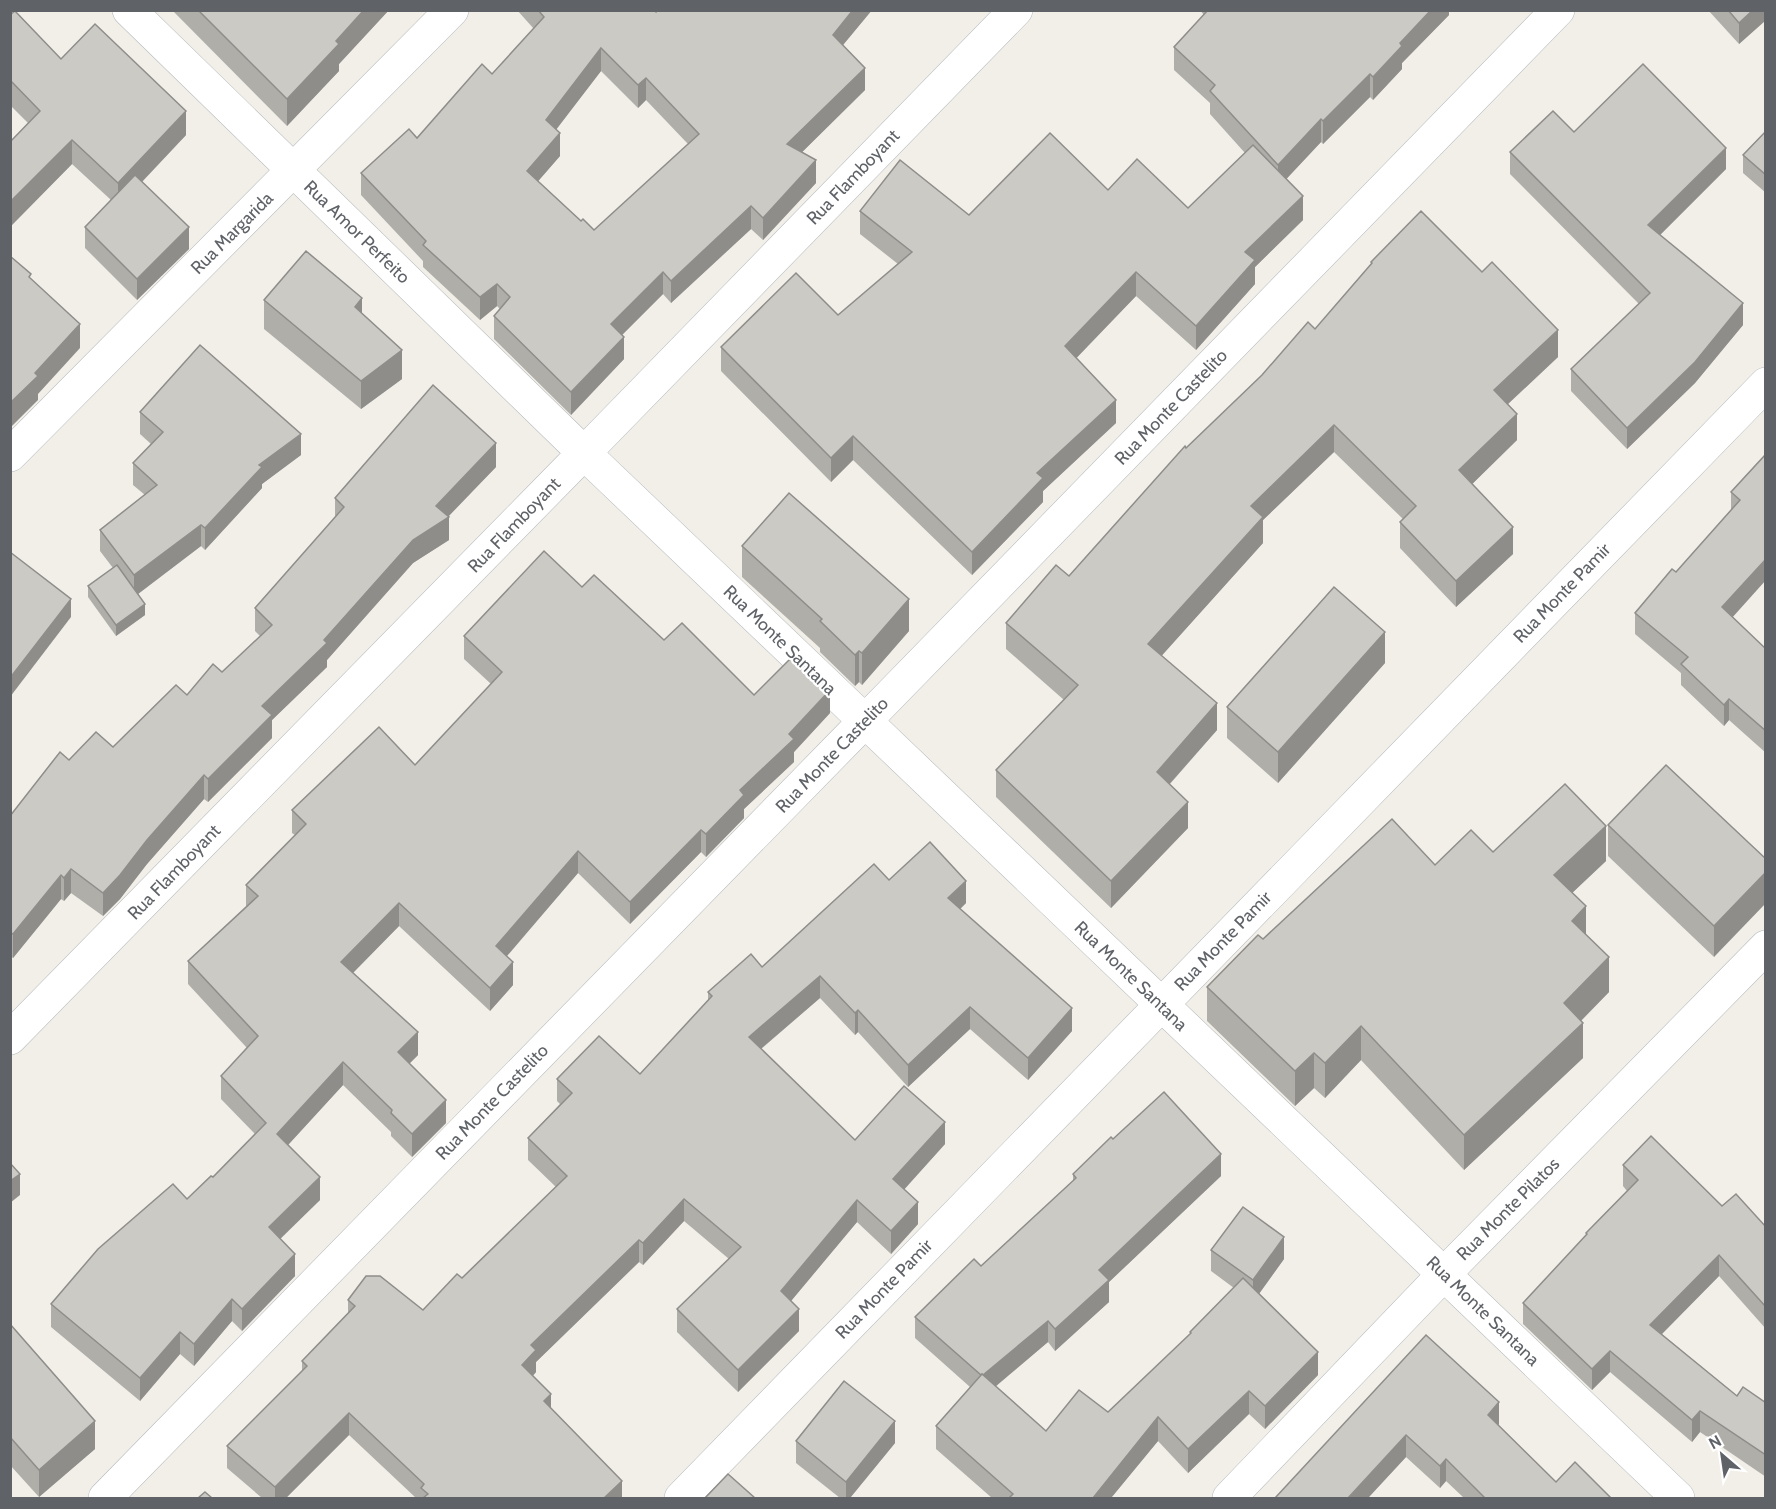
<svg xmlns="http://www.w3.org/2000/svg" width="1776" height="1509" viewBox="0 0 1776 1509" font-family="Cabin,sans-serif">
	<rect width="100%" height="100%" fill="#f1efe8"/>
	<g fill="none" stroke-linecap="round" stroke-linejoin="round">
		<g stroke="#b5b8bc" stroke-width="34">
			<g id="street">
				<polyline points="10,455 452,10"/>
				<polyline points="10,1038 584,453 129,10"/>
				<polyline points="105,1498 865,721 1678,1498"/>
				<polyline points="681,1498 1766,384"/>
				<polyline points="1229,1498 1444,1274 1766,947"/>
			</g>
		</g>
		<g stroke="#b6babf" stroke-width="34">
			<polyline id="secondary" points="1016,10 584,453 865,721 1558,10"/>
		</g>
		<use href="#street" stroke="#fff" stroke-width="33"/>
		<use href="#secondary" stroke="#fff" stroke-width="33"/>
	</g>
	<g fill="#afaea9" fill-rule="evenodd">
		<polygon points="172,10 389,10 339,64 339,71 287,126"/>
		<path d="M 517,10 L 654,10 L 656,12 L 657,10 L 872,10 L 843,45 L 865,90 L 802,152 L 816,183 L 763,240 L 751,229 L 671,303 L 663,294 L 622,335 L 624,359 L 571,415 L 494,339 L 494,316 L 500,309 L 497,306 L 480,320 L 423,267 L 423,261 L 361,195 L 361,173 L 417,138 L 492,74 L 534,29 ZM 601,71 L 638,108 L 646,100 L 688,144 L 594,230 L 581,221 L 538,181 L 560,156 L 556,129 Z"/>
		<polygon points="1200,10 1449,10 1449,15 1402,63 1402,69 1373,100 1370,97 1323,144 1321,142 1286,179 1303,220 1255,267 1255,284 1196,350 1136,296 1076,358 1116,423 1043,491 1043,502 972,575 853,460 831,482 721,371 721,347 838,315 898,264 860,234 860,211 969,215 1108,190 1188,208 1245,153 1210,114 1210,103 1174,70 1174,47 1204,15"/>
		<polygon points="1708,10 1766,10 1766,20 1739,44"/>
		<polygon points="10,15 61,59 186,135 142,182 189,249 137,300 85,248 85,227 111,200 72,164 10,227 10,142 28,123 10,105"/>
		<polygon points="1766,131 1766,193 1743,173 1743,155"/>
		<polygon points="1574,132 1726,169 1660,235 1743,325 1695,383 1627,449 1571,391 1571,369 1639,304 1510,174 1510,152"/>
		<polygon points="1371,262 1558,357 1508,404 1517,440 1472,484 1513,554 1456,607 1400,548 1400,522 1403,519 1334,452 1263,520 1263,543 1161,656 1217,730 1170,784 1188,828 1111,908 996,797 996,770 1064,700 1006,649 1006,623 1069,576 1186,448 1315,329 1371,265"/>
		<polygon points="264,300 362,313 402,379 361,409 264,329"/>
		<polygon points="140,412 301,455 262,484 262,488 205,550 201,546 138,594 145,615 116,636 88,597 88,586 113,568 100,551 100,530 145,495 133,485 133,463 151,444 140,434"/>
		<polygon points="1766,454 1732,617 1766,649 1766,753 1729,720 1724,726 1681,685 1681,673 1635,634 1635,613 1676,572 1731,511 1731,492"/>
		<polygon points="496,467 448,516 449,540 413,563 327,660 327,667 272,720 272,738 208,802 204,799 147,864 120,899 103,916 71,893 64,901 61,899 13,958 10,956 10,816 69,760 113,747 187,695 222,672 260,636 255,631 255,608 335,518 335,498"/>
		<polygon points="742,546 909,631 862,685 859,682 855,686 820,652 820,648 742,577"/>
		<polygon points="582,587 664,640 754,695 830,713 794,752 794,762 744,809 744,818 706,857 701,852 630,924 578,873 506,956 513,985 490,1011 399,926 353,973 418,1055 409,1064 446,1123 412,1157 391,1136 391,1132 343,1085 288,1145 320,1200 280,1238 295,1276 242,1331 232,1321 194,1366 180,1354 140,1401 51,1327 51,1304 187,1199 213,1177 255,1134 221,1099 221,1076 247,1048 188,984 188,961 246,907 246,885 295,835 292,833 292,810 415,765 491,684 464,659 464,636"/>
		<polygon points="1385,663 1278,783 1227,738 1227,707"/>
		<polygon points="1608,825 1766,859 1714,957 1608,856"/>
		<polygon points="1493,852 1606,861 1572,893 1586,935 1609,992 1581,1021 1583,1058 1464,1170 1361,1060 1325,1098 1314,1088 1295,1106 1207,1021 1207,987 1263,939 1435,865"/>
		<polygon points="889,880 966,903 960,909 1072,1031 1028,1080 970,1029 908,1087 858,1032 855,1035 820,998 761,1049 855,1140 945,1144 904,1189 918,1224 891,1254 857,1222 791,1301 799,1331 738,1392 677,1332 677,1309 729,1259 684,1221 643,1265 639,1262 536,1362 536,1372 533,1376 551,1408 622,1498 416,1498 349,1435 286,1498 262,1498 227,1468 227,1446 302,1371 302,1361 348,1313 348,1300 423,1310 462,1278 556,1187 528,1160 528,1138 560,1104 557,1101 557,1079 640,1074 708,1000 708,992 762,967"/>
		<polygon points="1113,1139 1221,1176 1109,1282 1109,1302 1055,1351 1048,1342 995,1386 1046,1431 1108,1412 1190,1334 1190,1332 1234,1288 1211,1271 1211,1250 1284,1259 1259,1294 1318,1375 1265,1429 1249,1414 1188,1473 1158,1441 1111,1498 992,1498 936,1449 936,1426 970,1387 915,1338 915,1317 981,1266 1073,1181 1073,1174"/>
		<polygon points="1623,1165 1722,1206 1766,1227 1766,1329 1719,1276 1662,1334 1737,1396 1766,1403 1766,1477 1700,1432 1692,1442 1610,1372 1592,1390 1523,1324 1523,1303 1586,1236 1586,1233 1627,1191 1623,1186"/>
		<polygon points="10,1324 95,1449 39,1497 10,1465"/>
		<polygon points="1426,1335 1499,1424 1498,1425 1556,1482 1611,1498 1464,1498 1446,1481 1440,1488 1406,1457 1368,1498"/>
		<polygon points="796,1441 895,1443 850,1498 840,1498 796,1463"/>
	</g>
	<g fill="#8f8d8a">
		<polygon points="364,10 389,10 339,64 339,71 287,126 287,99 336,41"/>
		<polygon points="853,10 872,10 833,57 833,35"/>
		<polygon points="1431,10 1449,10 1449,15 1402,63 1402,69 1373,100 1373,77 1400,43"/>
		<polygon points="1753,10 1766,10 1766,20 1739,44 1739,23"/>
		<polygon points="601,48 601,71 546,143 546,120"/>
		<polygon points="865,68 865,90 787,167 787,144"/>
		<polygon points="1370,74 1370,97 1323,144 1323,121"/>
		<polygon points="646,78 646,100 638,108 638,85"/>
		<polygon points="186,111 186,135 118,207 118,183"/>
		<polygon points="1321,119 1321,142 1278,188 1278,165"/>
		<polygon points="560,133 560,156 527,194 527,171"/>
		<polygon points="72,140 72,164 10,227 10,202"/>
		<polygon points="1726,148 1726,169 1648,247 1648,225"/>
		<polygon points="816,160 816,183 763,240 763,218"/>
		<polygon points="1303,196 1303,220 1255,267 1255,284 1196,350 1196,326 1245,252"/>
		<polygon points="751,206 751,229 671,303 671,281"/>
		<polygon points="189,227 189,249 137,300 137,279"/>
		<polygon points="663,272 663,294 611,346 611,324"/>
		<polygon points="1136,272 1136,296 1065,370 1065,346"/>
		<polygon points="497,284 497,306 480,320 480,297"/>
		<polygon points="362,298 362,327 355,307"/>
		<polygon points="1743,303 1743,325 1695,383 1627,449 1627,428"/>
		<polygon points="80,324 80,348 38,394 38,400 10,428 10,403 35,373"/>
		<polygon points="1558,330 1558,357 1494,417 1494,390"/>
		<polygon points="624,337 624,359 571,415 571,392"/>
		<polygon points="402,350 402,379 361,409 361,381"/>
		<polygon points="1116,400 1116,423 1043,491 1043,502 972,575 972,552 1037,473"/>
		<polygon points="1517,414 1517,440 1459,497 1459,470"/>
		<polygon points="1334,425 1334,452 1263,520 1263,543 1148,671 1148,644 1251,506"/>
		<polygon points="301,434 301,455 262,484 262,488 205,550 205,528 259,465"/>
		<polygon points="853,436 853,460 831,482 831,458"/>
		<polygon points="496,443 496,467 447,518 449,517 449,540 413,563 327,660 327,667 272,720 272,738 208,802 208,779 262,706 436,506"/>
		<polygon points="201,525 201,546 134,597 134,575"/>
		<polygon points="1513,527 1513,554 1456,607 1456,581"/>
		<polygon points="1766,559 1766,580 1722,629 1722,607"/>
		<polygon points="71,599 71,617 10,697 10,678"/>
		<polygon points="909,599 909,631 862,685 862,653"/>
		<polygon points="145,604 145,615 116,636 116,625"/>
		<polygon points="1385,632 1385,663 1278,783 1278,752"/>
		<polygon points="859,651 859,682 855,686 855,655"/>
		<polygon points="830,690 830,713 794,752 794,762 744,809 744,818 706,857 706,834 740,790 789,734"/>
		<polygon points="1729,699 1729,720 1724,726 1724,705"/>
		<polygon points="1217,703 1217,730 1157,798 1157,772"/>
		<polygon points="204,775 204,799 147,864 120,899 103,916 103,893 147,840"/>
		<polygon points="1188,802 1188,828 1111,908 1111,881"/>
		<polygon points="1606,826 1606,861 1554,910 1554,875"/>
		<polygon points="701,830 701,852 630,924 630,902"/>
		<polygon points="578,851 578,873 496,969 496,946"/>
		<polygon points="71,869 71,893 64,901 64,878"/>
		<polygon points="1766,872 1766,903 1714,957 1714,926"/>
		<polygon points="61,875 61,899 13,958 13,934"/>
		<polygon points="966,881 966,903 948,921 948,898"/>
		<polygon points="399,903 399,926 341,985 341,962"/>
		<polygon points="1586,906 1586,941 1572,921"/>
		<polygon points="1609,957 1609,992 1564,1038 1564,1003"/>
		<polygon points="513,962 513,985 490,1011 490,988"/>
		<polygon points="820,976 820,998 749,1059 749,1037"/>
		<polygon points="970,1007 970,1029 908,1087 908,1065"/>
		<polygon points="1072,1008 1072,1031 1028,1080 1028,1058"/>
		<polygon points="858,1010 858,1032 855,1035 855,1013"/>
		<polygon points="1583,1023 1583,1058 1464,1170 1464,1135"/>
		<polygon points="1361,1026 1361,1060 1325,1098 1325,1063"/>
		<polygon points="418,1032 418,1055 398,1075 398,1052"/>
		<polygon points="1314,1053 1314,1088 1295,1106 1295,1071"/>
		<polygon points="343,1062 343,1085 277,1157 277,1134"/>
		<polygon points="446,1100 446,1123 412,1157 412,1134"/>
		<polygon points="945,1122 945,1144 893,1202 893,1179"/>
		<polygon points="1221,1154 1221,1176 1109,1282 1109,1302 1055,1351 1055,1329 1099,1270"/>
		<polygon points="20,1174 20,1195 10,1203 10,1181"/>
		<polygon points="320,1177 320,1200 269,1250 269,1227"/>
		<polygon points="684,1199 684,1221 643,1265 643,1243"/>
		<polygon points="857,1200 857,1222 781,1313 781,1291"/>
		<polygon points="918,1202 918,1224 891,1254 891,1231"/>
		<polygon points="1284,1237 1284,1259 1253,1302 1253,1280"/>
		<polygon points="639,1240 639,1262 536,1362 536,1372 522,1387 522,1365 531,1345"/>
		<polygon points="295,1254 295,1276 242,1331 242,1309"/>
		<polygon points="1719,1255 1719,1276 1650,1346 1650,1325"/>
		<polygon points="232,1299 232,1321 194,1366 194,1344"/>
		<polygon points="799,1309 799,1331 738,1392 738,1370"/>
		<polygon points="1048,1321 1048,1342 982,1398 982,1376"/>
		<polygon points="180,1332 180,1354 140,1401 140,1378"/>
		<polygon points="1610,1351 1610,1372 1592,1390 1592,1369"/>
		<polygon points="1318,1352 1318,1375 1265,1429 1265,1406"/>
		<polygon points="1249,1391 1249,1414 1188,1473 1188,1449"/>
		<polygon points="551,1394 551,1417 544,1401"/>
		<polygon points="1499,1402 1499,1424 1488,1436 1488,1415"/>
		<polygon points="1700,1411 1700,1432 1692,1442 1692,1420"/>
		<polygon points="349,1413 349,1435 286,1498 275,1498 275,1487"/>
		<polygon points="1158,1417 1158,1441 1111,1498 1093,1498"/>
		<polygon points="95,1421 95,1449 39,1497 39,1470"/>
		<polygon points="895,1421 895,1443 850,1498 846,1498 846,1482"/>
		<polygon points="1406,1435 1406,1457 1368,1498 1348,1498"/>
		<polygon points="1446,1459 1446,1481 1440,1488 1440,1466"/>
		<polygon points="622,1481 622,1498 604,1498"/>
	</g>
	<g fill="#cccac5" stroke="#8f8d8a" stroke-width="1.5" fill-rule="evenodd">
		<polygon points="198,10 364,10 336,41 339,44 287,99"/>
		<path d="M 538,10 L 654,10 L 656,12 L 657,10 L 853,10 L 833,35 L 865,68 L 787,144 L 816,160 L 763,218 L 751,206 L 671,281 L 663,272 L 611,324 L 624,337 L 571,392 L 494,316 L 510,297 L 497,284 L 480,297 L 423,245 L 426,241 L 361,173 L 409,129 L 417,138 L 482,64 L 492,74 L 544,17 ZM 601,48 L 638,85 L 646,78 L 699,134 L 594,230 L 583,219 L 581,221 L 527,171 L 560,133 L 546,120 Z"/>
		<polygon points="1208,10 1431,10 1400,43 1402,46 1373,77 1370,74 1323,121 1321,119 1278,165 1210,91 1215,85 1174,47"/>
		<polygon points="1728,10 1753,10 1739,23"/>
		<polygon points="15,11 61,59 95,24 186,111 118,183 72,140 10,202 10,142 40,111 10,80 10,15"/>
		<polygon points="1643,64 1726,148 1648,225 1743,303 1695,362 1627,428 1571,369 1650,293 1510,152 1553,111 1574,132"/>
		<polygon points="1766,131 1766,175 1743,155"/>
		<polygon points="1050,133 1108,190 1137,159 1188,208 1253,145 1303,196 1245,252 1255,260 1196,326 1136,272 1065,346 1116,400 1037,473 1043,478 972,552 853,436 831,458 721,347 796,273 838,315 912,252 860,211 900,160 969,215"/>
		<polygon points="135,175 189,227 137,279 85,227"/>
		<polygon points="1421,211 1482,272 1492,262 1558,330 1494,390 1517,414 1459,470 1513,527 1456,581 1400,522 1416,506 1334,425 1251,506 1263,517 1148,644 1217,703 1157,772 1188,802 1111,881 996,770 1078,685 1006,623 1056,565 1069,576 1185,446 1186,448 1262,375 1308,322 1315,329 1372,263 1371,262"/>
		<polygon points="306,251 362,298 355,307 402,350 361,381 264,300"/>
		<polygon points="10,256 31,274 29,277 80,324 35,373 38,376 10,403"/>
		<polygon points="200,345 301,434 259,465 262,467 205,528 201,525 134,575 100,530 157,485 133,463 163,432 140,412"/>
		<polygon points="433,385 496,443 436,506 449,517 413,540 324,640 327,643 262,706 272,715 208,779 204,775 147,840 120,875 103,893 71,869 64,878 61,875 13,934 10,932 10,816 60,752 69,760 96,732 113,747 176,685 187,695 213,664 222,672 272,625 255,608 344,507 335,498"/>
		<polygon points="1766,454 1766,559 1722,607 1766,649 1766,731 1729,699 1724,705 1681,664 1688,657 1635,613 1672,569 1676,572 1740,500 1731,492"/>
		<polygon points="789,493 909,599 862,653 859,651 855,655 820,621 822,619 742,546"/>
		<polygon points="544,551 582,587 594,575 664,640 682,623 754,695 793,656 830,690 789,734 794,739 740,790 744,795 706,834 701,830 630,902 578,851 496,946 513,962 490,988 399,903 341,962 418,1032 398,1052 446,1100 412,1134 391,1113 392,1110 343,1062 277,1134 320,1177 269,1227 295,1254 242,1309 232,1299 194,1344 180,1332 140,1378 51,1304 98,1249 173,1184 187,1199 211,1176 213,1177 266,1123 221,1076 258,1036 188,961 258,896 246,885 306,824 292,810 379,727 415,765 502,672 464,636"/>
		<polygon points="10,552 71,599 10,678"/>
		<polygon points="117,565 145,604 116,625 88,586"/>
		<polygon points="1334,587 1385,632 1278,752 1227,707"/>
		<polygon points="1666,765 1766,859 1766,872 1714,926 1608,825"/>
		<polygon points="1565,784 1606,826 1554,875 1586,906 1572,921 1609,957 1564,1003 1583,1023 1464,1135 1361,1026 1325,1063 1314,1053 1295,1071 1207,987 1258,935 1263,939 1392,819 1435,865 1471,830 1493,852"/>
		<polygon points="930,842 966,881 948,898 1072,1008 1028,1058 970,1007 908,1065 858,1010 855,1013 820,976 749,1037 855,1140 904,1086 945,1122 893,1179 918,1202 891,1231 857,1200 781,1291 799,1309 738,1370 677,1309 741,1247 684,1199 643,1243 639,1240 531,1345 536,1350 522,1365 551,1394 544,1401 622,1481 604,1498 423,1498 428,1494 421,1488 424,1484 349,1413 275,1487 227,1446 307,1366 302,1361 355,1306 348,1300 366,1276 380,1276 423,1310 457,1274 462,1278 567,1176 528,1138 572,1093 557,1079 599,1036 640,1074 712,996 708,992 751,954 762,967 874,864 889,880"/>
		<polygon points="1164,1092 1221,1154 1099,1270 1109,1280 1055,1329 1048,1321 983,1375 982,1374 981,1375 915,1317 974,1259 981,1266 1076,1178 1073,1174 1111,1137 1113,1139"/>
		<polygon points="1651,1136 1722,1206 1736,1194 1766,1227 1766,1307 1719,1255 1650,1325 1737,1396 1743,1387 1766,1403 1766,1455 1700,1411 1692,1420 1610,1351 1592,1369 1523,1303 1587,1234 1586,1233 1638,1180 1623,1165"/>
		<polygon points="10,1163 20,1174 10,1181"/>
		<polygon points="1243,1207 1284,1237 1253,1280 1211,1250"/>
		<polygon points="1243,1278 1318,1352 1265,1406 1249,1391 1188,1449 1158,1417 1093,1498 1009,1498 1013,1494 936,1426 982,1374 1046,1431 1079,1390 1108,1412 1191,1333 1190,1332"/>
		<polygon points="10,1324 95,1421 39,1470 10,1437"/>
		<polygon points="1426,1335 1499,1402 1488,1415 1556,1482 1575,1462 1611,1498 1485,1498 1446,1459 1440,1466 1406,1435 1348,1498 1275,1498"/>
		<polygon points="844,1381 895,1421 846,1482 796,1441"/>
		<polygon points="728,1474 755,1498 705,1498"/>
		<polygon points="205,1492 212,1498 198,1498"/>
	</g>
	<g text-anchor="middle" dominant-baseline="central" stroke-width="4.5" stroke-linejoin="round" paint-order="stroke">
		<g font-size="18" fill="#5f6368" stroke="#fff">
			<text transform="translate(853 177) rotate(-46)">Rua Flamboyant</text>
			<text transform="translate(357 232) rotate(44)">Rua Amor Perfeito</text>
			<text transform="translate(232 233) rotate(-45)">Rua Margarida</text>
			<text transform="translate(1171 407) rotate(-46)">Rua Monte Castelito</text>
			<text transform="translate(514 525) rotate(-46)">Rua Flamboyant</text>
			<text transform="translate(1562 593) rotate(-46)">Rua Monte Pamir</text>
			<text transform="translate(780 640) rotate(44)">Rua Monte Santana</text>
			<text transform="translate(832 755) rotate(-46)">Rua Monte Castelito</text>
			<text transform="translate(174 872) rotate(-46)">Rua Flamboyant</text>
			<text transform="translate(1223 941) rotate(-46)">Rua Monte Pamir</text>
			<text transform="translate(1131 976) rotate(44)">Rua Monte Santana</text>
			<text transform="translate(492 1102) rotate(-46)">Rua Monte Castelito</text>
			<text transform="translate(1508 1209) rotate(-45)">Rua Monte Pilatos</text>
			<text transform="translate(884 1289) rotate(-46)">Rua Monte Pamir</text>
			<text transform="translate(1483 1311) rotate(44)">Rua Monte Santana</text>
		</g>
	</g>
	<rect width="1776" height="1509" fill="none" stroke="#5f6368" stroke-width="24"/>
	<g transform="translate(1722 1455) rotate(331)" stroke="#ffffff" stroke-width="4.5" paint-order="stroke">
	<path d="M0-4.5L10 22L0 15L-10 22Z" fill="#5f6368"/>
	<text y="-9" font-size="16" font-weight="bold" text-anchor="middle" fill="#5f6368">N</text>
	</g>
</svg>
